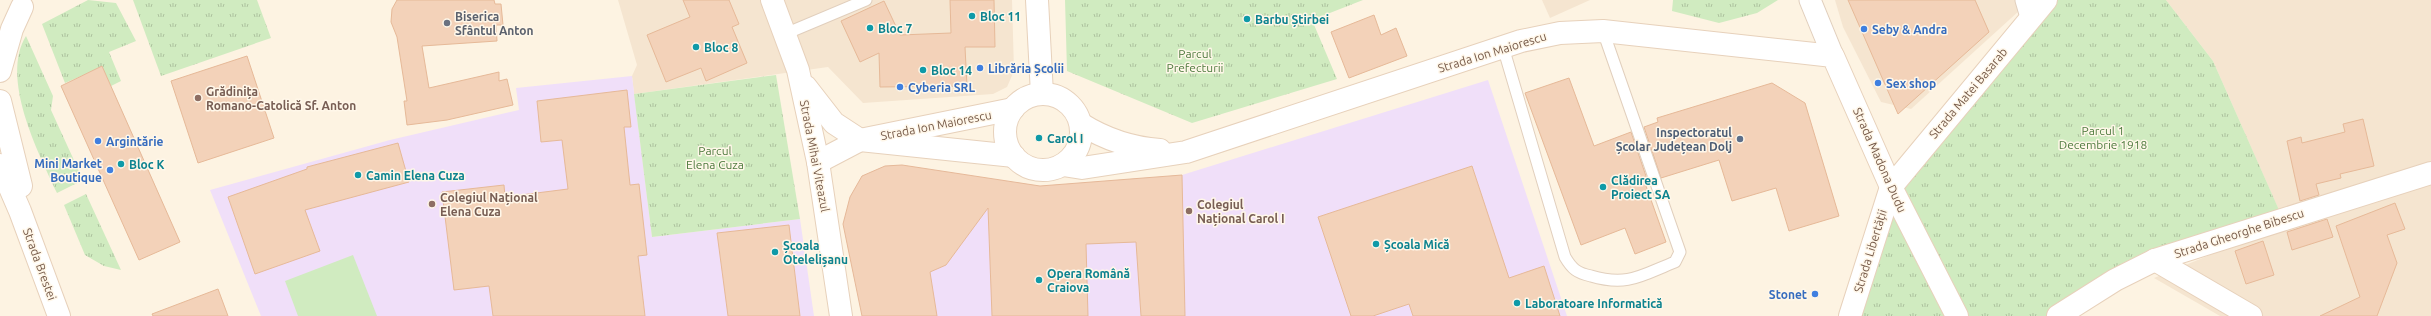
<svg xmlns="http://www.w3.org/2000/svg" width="2431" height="316" viewBox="0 0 2431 316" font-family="Ubuntu,sans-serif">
	<defs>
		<pattern id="grass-tufts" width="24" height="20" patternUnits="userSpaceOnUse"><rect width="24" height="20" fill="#d0ebc0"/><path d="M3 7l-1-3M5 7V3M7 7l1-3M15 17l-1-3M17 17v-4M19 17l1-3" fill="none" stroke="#adc19e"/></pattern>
	</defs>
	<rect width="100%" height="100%" fill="#fdf3e2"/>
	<g fill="#f5e5d0">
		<polygon points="618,0 1012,0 1014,71 1007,87 993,94 863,103 828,67 634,94 632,76 637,65"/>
		<polygon points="1542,0 1590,0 1550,18"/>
		<polygon points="1835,0 2031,0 1911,109 1881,102 1843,27"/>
		<polygon points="2166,0 2431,0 2431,316 2220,316 2154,278 2285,224 2213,61"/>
	</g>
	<g fill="#f0dff9">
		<polygon points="632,76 652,237 800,219 814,316 261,316 210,190 390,140 519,110 516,88"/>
		<polygon points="1488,80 1567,316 862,316 843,224 850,197 862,176 885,166 902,165 1040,186 1182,175"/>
	</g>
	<g fill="url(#grass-tufts)">
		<polygon points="88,0 116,3 136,41 109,52 121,81 111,86 102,67 65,83 42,24"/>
		<polygon points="133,0 257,0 271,38 161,76"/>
		<polygon points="1065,0 1363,0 1312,20 1337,79 1192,123 1067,71"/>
		<polygon points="1673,0 1778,0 1757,13 1719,23 1672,11"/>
		<polygon points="2046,0 2166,0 2213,61 2283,219 2154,258 2053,316 1851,316 1891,187"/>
		<path d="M 26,36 L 53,96 L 51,110 L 83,180 L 57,193 C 38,152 0,78 26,36 Z"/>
		<polygon points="776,75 800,219 652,237 634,94"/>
		<polygon points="86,194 121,270 104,266 85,255 64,205"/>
	</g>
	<polygon fill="#d0ebc0" points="353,255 377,316 298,316 285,281"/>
	<g fill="#f3d2b9" stroke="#e6b998">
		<polygon points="397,0 494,0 495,4 501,4 503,25 496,25 497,41 422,46 429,88 499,72 499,81 507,79 513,105 447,120 407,125 404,101 407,101 397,37 391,22 392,9"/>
		<polygon points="683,0 729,0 739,24 732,27 747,63 706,81 701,68 666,82 647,35 690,17"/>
		<polygon points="950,0 994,0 995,47 965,47 967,86 880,87 879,53 860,62 841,21 884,1 900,35 951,33"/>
		<polygon points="1848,0 1975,0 1989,32 1898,114"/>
		<polygon points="1374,15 1381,35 1396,28 1407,56 1349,78 1331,32"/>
		<polygon points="247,56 274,138 198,163 171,81"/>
		<polygon points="102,66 180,242 139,260 61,86"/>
		<polygon points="1569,78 1594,146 1631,132 1648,182 1645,183 1666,242 1635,254 1625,228 1581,245 1525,93"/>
		<polygon points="1772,83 1805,103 1839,216 1789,231 1776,188 1732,201 1719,160 1661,178 1644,127 1658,122 1657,118"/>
		<polygon points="627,90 631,127 624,127 630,185 639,184 647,255 638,256 645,316 493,316 489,286 454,290 442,192 504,185 505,197 568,189 562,140 541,142 537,101"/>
		<polygon points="2363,119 2374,166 2340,174 2341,178 2316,184 2319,195 2300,201 2287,141 2301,137 2302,143 2345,132 2343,124"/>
		<polygon points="398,143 409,182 305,210 320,251 255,274 228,197 307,169 307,167"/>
		<polygon points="902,165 1040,186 1182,175 1185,316 1141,316 1136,242 1086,244 1088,316 992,316 988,208 946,265 930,272 937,316 862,316 843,224 850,197 862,176 885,166"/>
		<polygon points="1472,166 1509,278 1544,266 1560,316 1413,316 1409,304 1373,316 1351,316 1318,217"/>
		<polygon points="2395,203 2405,229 2387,235 2397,263 2377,316 2320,316 2360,297 2336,226"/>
		<polygon points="2327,219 2333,237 2292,250 2287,232"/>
		<polygon points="789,225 800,316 728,316 717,233"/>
		<polygon points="2263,241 2274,275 2246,284 2235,251"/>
		<polygon points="218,289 228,316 153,316 152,314"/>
	</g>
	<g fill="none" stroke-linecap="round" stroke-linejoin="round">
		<g stroke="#e1cfbd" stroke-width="13">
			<g id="lane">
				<polyline points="785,34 866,0"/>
				<path d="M 1503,47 L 1565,257 C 1572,269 1577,273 1591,276 C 1628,287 1642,275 1675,262 L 1680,252 L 1603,31"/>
			</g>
		</g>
		<g stroke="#e1cfbd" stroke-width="23">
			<g id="street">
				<polyline points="1810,0 1833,56"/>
				<polyline points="2026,0 2031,17"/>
			</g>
		</g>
		<g stroke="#e7d1bb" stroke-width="24">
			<g id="secondary">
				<polyline points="772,0 798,70 818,162 841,316"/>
				<polyline points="1037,0 1042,94"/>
				<polyline points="0,71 12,29 22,7"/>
				<polyline points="806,87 834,123 860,140 1014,156"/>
				<circle cx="1043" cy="132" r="38"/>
				<polyline points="0,101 21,186"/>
				<path d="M 1081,124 C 1105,139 1132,148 1160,150"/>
				<polyline points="818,162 860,140 1013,109"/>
				<polyline points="0,165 20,211 59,316"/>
				<polyline points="1063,165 1082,168 1186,152 1521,41 1560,33 1603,31 1833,56 1891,187 1957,316"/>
				<polyline points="2155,260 2251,316"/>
				<polyline points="1850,316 1891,187 2046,0"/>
				<polyline points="2058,316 2115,280 2155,260 2431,173"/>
			</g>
		</g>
		<use href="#lane" stroke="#fff" stroke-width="11"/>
		<use href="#street" stroke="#fff" stroke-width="21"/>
		<use href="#secondary" stroke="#fff" stroke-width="22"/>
	</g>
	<g fill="#0f9aa8" stroke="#fff7e9" stroke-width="1.5">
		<circle cx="972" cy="16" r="4"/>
		<circle cx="1247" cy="19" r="4"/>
		<circle cx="870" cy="28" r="4"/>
		<circle cx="696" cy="47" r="4"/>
		<circle cx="923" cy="70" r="4"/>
		<circle cx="1039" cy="138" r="4"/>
		<circle cx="121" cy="164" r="4"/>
		<circle cx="358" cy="175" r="4"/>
		<circle cx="1603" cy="187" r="4"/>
		<circle cx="1376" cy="244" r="4"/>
		<circle cx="775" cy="252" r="4"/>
		<circle cx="1039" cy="280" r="4"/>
		<circle cx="1517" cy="303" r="4"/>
	</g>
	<circle fill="#6b7280" stroke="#fff7e9" stroke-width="1.5" cx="447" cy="23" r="4"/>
	<g fill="#3f7fe0" stroke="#fff7e9" stroke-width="1.5">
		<circle cx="1864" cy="29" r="4"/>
		<circle cx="980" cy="68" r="4"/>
		<circle cx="1878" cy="83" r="4"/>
		<circle cx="900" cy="87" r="4"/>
		<circle cx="98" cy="141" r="4"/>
		<circle cx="110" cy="170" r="4"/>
		<circle cx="1815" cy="294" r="4"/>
	</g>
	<g fill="#8d6e63" stroke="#fff7e9" stroke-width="1.5">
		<circle cx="198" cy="98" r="4"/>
		<circle cx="432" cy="204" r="4"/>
		<circle cx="1189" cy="211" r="4"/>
	</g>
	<circle fill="#5c6f8a" stroke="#fff7e9" stroke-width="1.5" cx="1740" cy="139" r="4"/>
	<g text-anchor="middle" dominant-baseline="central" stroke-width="3" stroke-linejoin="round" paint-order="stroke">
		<g font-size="12" font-weight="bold" fill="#5b616d" stroke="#fff7e9" text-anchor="start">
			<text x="455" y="16">Biserica<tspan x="455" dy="14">Sfântul Anton</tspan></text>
		</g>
		<g font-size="12" font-weight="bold" fill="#0d838f" stroke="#fff7e9" text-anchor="start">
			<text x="980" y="16">Bloc 11</text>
			<text x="1255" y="19">Barbu Știrbei</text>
			<text x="878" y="28">Bloc 7</text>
			<text x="704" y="47">Bloc 8</text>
			<text x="931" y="70">Bloc 14</text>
			<text x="1047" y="138">Carol I</text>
			<text x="129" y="164">Bloc K</text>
			<text x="366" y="175">Camin Elena Cuza</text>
			<text x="1611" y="180">Clădirea<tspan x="1611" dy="14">Proiect SA</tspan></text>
			<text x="1384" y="244">Școala Mică</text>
			<text x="783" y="245">Școala<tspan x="783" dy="14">Otelelișanu</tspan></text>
			<text x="1047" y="273">Opera Română<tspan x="1047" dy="14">Craiova</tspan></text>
			<text x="1525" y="303">Laboratoare Informatică</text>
		</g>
		<g font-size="12" font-weight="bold" fill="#366cbe" stroke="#fff7e9" text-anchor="start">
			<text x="1872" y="29">Seby &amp; Andra</text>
			<text x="988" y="68">Librăria Școlii</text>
			<text x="1886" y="83">Sex shop</text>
			<text x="908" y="87">Cyberia SRL</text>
			<text x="106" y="141">Argintărie</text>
			<text x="102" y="163" text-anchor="end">Mini Market<tspan x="102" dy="14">Boutique</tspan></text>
			<text x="1807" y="294" text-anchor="end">Stonet</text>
		</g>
		<g font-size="12" fill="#755948" stroke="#fff7e9">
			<text transform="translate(1492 52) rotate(-17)">Strada Ion Maiorescu</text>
			<text transform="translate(1968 93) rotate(-50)">Strada Matei Basarab</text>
			<text transform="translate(936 125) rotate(-11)">Strada Ion Maiorescu</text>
			<text transform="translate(815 156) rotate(79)">Strada Mihai Viteazul</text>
			<text transform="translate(1880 160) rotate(66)">Strada Madona Dudu</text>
			<text transform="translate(2239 233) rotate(-18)">Strada Gheorghe Bibescu</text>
			<text transform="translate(1870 251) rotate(-73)">Strada Libertății</text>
			<text transform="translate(40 264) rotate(70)">Strada Brestei</text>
		</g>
		<g font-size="12" fill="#4f7b3f" stroke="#fff7e9">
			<text x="1195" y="53">Parcul<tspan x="1195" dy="14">Prefecturii</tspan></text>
			<text x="2103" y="130">Parcul 1<tspan x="2103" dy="14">Decembrie 1918</tspan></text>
			<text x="715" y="150">Parcul<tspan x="715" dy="14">Elena Cuza</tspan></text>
		</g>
		<g font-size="12" font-weight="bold" fill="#785e54" stroke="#fff7e9" text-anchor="start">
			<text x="206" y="91">Grădinița<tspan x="206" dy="14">Romano-Catolică Sf. Anton</tspan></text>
			<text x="440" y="197">Colegiul Național<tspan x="440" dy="14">Elena Cuza</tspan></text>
			<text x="1197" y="204">Colegiul<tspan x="1197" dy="14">Național Carol I</tspan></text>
		</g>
		<g font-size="12" font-weight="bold" fill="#4e5e75" stroke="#fff7e9" text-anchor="end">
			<text x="1732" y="132">Inspectoratul<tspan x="1732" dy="14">Școlar Județean Dolj</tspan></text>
		</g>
	</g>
</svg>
